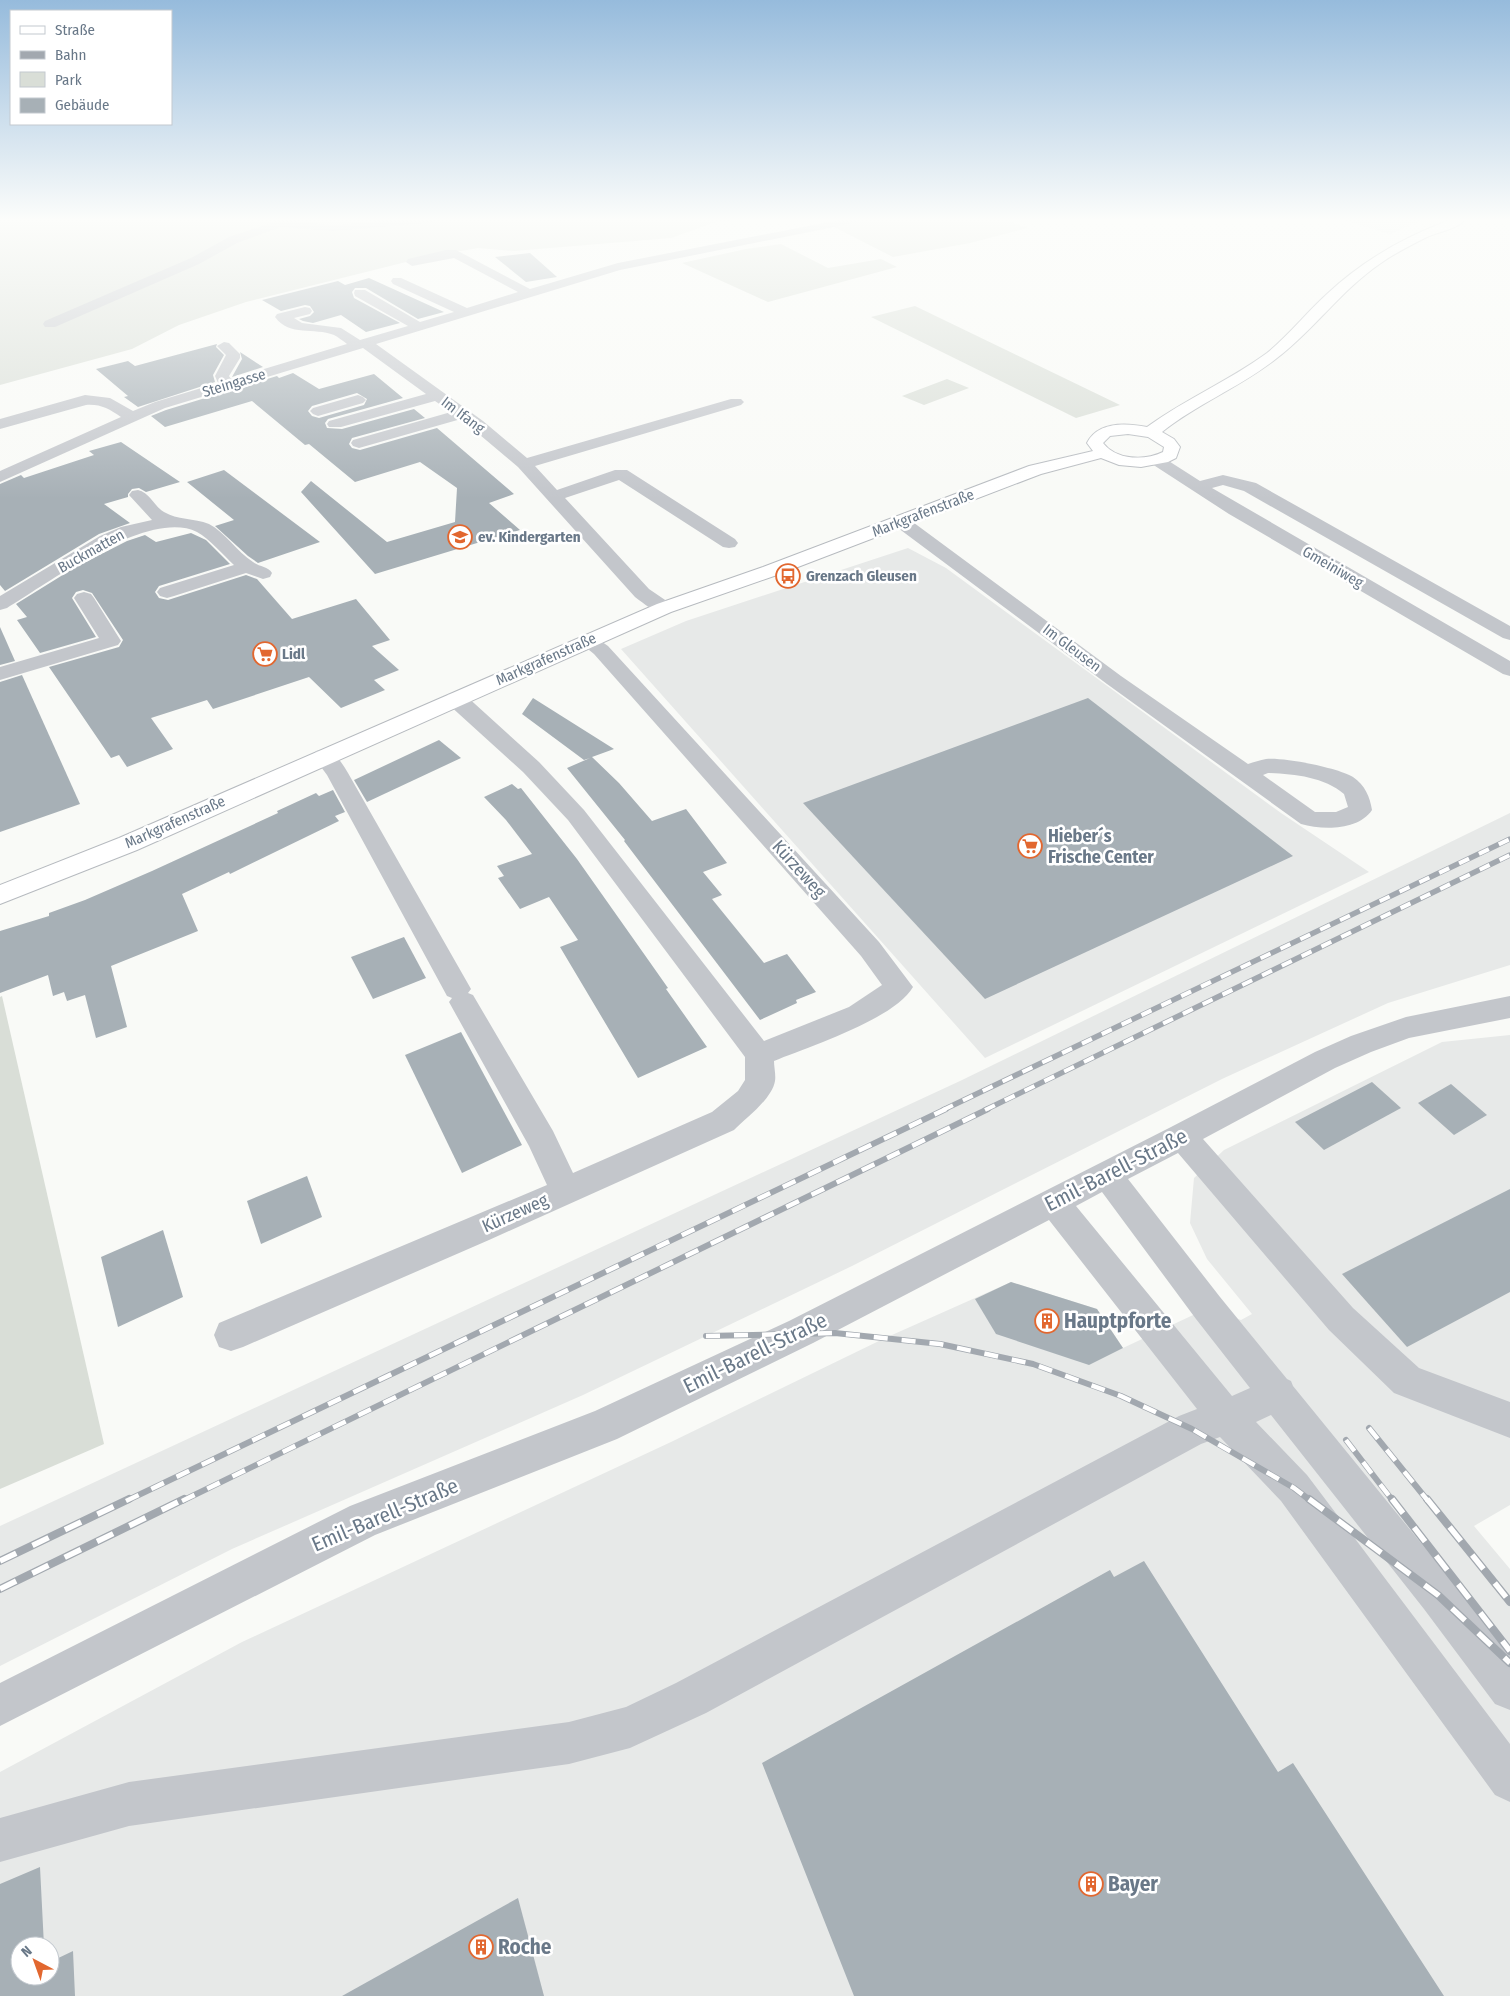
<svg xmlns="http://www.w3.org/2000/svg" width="1510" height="1996" viewBox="0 0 1510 1996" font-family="'Fira Sans Condensed',sans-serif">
	<rect width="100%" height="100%" fill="#f9faf7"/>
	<g fill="#e7e9e8" fill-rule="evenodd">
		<polygon points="1343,220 1422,220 1390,234"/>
		<polygon points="908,548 946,568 1281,813 1369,872 985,1058 621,649 686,621"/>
		<polygon points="1510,813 1510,965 1388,1003 1222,1079 852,1266 583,1395 232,1549 0,1666 0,1526 960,1081"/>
		<path d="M 1510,1035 L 1510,1505 L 1474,1526 L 1510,1569 L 1510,1996 L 0,1996 L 0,1772 L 242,1642 L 671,1442 L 883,1339 L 1011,1282 L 1097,1309 L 1123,1348 L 1208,1308 L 1241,1320 L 1252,1314 L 1207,1259 L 1190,1223 L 1194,1178 L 1224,1150 L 1442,1042 ZM 20,1946 L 50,1946 L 50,1976 L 20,1976 Z"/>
	</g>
	<g fill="#d9ded7">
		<polygon points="0,220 733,220 716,222 671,238 514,251 478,248 461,251 450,251 246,302 179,325 132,349 0,385"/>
		<polygon points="865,220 1006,220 1028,228 970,243 893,257 834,227"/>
		<polygon points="781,244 828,268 881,259 897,267 768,302 682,263 746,249"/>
		<polygon points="915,306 1120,405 1076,418 871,317"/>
		<polygon points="947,379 969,388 924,405 902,396"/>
		<polygon points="2,996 104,1444 0,1489 0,997"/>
	</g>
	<g fill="#a7b0b6" fill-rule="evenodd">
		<polygon points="530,253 557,277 526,282 495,257"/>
		<polygon points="369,278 444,312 418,319 366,288 355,288 352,292 354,298 400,323 366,332 341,315 313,323 303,321 299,319 310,316 314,312 310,306 305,305 281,311 262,300 338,281 345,285"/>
		<polygon points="217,344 216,347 224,355 213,375 215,382 138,407 124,397 128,396 96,369 128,361 135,366"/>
		<polygon points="240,352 263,367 232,377 242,359"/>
		<path d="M 293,373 L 319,389 L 374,374 L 403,398 L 328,419 L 325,423 L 327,428 L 342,429 L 414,409 L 425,418 L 352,438 L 349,444 L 352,448 L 360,450 L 437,428 L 514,494 L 489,503 L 520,530 L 375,574 L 301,492 L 311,481 L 387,542 L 455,522 L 457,488 L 420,462 L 355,482 L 309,444 L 305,445 L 252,401 L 165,427 L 151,416 L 166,410 L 277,376 L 279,378 ZM 357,393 L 367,399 L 364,405 L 319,418 L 312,416 L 308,411 L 312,406 Z"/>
		<polygon points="121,442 180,482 146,492 139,488 132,489 128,494 128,497 104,504 130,523 99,534 5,591 0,585 0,484 21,475 24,478 94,455 89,451"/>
		<polygon points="224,470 320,542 258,563 248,556 215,526 234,520 187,482"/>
		<polygon points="191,533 206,540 230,564 159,586 155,592 159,598 168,600 246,575 257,579 292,619 356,599 390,640 372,646 399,670 374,680 385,690 341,708 309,677 213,709 207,700 151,718 173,749 127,767 119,755 111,758 49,667 119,647 123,640 92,593 83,590 76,592 72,598 96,637 40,653 17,620 27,617 16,604 74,568 127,541 145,535 156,542"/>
		<polygon points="0,627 15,661 0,665"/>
		<polygon points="22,675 80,804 0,832 0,682"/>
		<polygon points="533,698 614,749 592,757 619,783 652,821 686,809 727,863 703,872 722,895 712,899 764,963 787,954 816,992 796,1000 797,1003 760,1020 624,841 625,840 567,768 590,758 584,760 522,714"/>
		<polygon points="1088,698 1293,856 985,999 803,803"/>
		<polygon points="439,740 461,758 367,802 354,780"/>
		<polygon points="512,784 518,789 521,788 577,859 649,961 668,988 666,989 707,1047 638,1078 560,947 578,940 549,897 520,909 498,878 504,876 497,866 532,854 506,820 484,797"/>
		<polygon points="333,790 345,812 335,816 339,821 230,874 229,872 182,894 198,931 111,966 127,1027 96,1038 85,995 67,1001 64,992 53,996 48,975 0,993 0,931 49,916 49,913 85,900 152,871 278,813 277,811 316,793 319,796"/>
		<polygon points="404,937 426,978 373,999 351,957"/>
		<polygon points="461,1032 522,1145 462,1173 405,1055"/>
		<polygon points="1372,1082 1401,1108 1324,1150 1295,1122"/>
		<polygon points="1451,1084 1487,1115 1454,1135 1418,1103"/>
		<polygon points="307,1176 322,1217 261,1244 247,1201"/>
		<polygon points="1510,1189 1510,1292 1407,1347 1342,1274"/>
		<polygon points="163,1230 183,1297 118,1327 101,1257"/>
		<polygon points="1011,1282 1097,1309 1123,1348 1089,1365 996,1334 975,1299"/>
		<polygon points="1144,1561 1278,1772 1293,1763 1444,1996 854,1996 762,1763 1110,1570 1114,1577"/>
		<polygon points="40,1867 44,1946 20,1946 20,1976 50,1976 50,1962 73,1951 75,1996 0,1996 0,1884"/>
		<polygon points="518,1898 544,1996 342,1996"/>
	</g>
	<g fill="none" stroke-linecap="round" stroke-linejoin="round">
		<g stroke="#b6babf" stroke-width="2">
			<path id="major" d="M 1450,220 L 1465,220 C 1457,229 1438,232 1427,237 C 1411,245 1395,253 1381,263 C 1340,291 1315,329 1277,358 C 1241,387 1198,403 1162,432 L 1174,439 L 1180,447 L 1176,458 L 1168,462 L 1141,467 L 1119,465 L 1101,458 L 1041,474 L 777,575 L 671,612 L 137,850 L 0,904 L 0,885 L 119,838 L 657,604 L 763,567 L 1029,466 L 1093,451 L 1087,443 C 1098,421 1127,423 1147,427 C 1185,399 1229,381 1267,353 C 1289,335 1306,313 1327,294 C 1362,261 1404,237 1450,220 ZM 1128,434 L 1148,437 L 1164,447 L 1163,452 C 1144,461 1116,460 1103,443 L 1110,436 Z"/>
		</g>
		<g fill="#c3c6cb" fill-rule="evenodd">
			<polygon points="280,220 333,225 393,220 435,220 429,223 333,231 281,227 237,243 199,264 55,327 45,327 43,324 45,321 191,258 229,237"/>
			<path d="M 839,220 L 860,220 L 854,223 L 620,270 L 376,344 L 483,421 L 527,458 L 731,399 L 741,399 L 744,402 L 741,405 L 535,466 L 557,490 L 615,470 L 627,470 L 735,539 L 738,543 L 735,547 L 729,548 L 723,547 L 619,480 L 565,498 L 649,589 L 671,604 L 674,608 L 671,612 C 657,616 646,605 635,597 L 518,467 L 461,419 L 359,448 L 353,446 L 351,443 L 353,440 L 451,412 L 435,401 L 341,427 L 329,427 L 327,424 L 329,421 L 426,394 L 363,348 L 165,408 L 0,482 L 0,471 L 121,417 C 109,409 101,404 86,405 L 0,429 L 0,419 L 85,395 L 110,398 L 133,411 L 155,402 L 218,383 L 215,376 L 226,355 L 217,346 L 224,342 L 229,343 L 240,354 L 240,358 L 229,376 L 231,379 L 347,344 C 343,341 338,337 334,335 C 314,327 290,337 275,317 L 277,314 L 305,307 L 310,308 L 312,311 L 310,314 L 294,318 L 302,323 L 341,328 L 360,340 L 408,326 L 355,296 L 354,293 L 355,290 L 365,290 L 420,322 L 454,312 L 393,284 L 391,281 L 393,278 L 401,278 L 467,308 L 518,292 L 454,258 L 412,266 L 406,262 L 408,259 L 446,250 L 456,250 L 530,289 L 618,263 Z"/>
			<polygon points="358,395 363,397 366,400 363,403 318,416 313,414 310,411 313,408"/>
			<polygon points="1158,456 1164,458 1200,481 1223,475 1256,483 1510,626 1510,640 1503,638 1244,491 1223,485 1212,488 1510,661 1510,676 1503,674 1229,514 1152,464 1150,461 1152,458"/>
			<path d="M 138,490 C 150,493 154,506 164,512 C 177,520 194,518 209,524 C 225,532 237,552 253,562 C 259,567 268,566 272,573 L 270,577 L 263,579 L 246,573 L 174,596 L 167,598 L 160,596 L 157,592 L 160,588 L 234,565 C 223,555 210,539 197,532 C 148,508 49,583 7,608 L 0,610 L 0,596 L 100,536 L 121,527 L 152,520 L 129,495 L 132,491 Z"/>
			<path d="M 900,516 L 906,517 L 1121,676 L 1248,764 C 1254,762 1260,760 1266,759 C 1283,757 1339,768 1353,777 C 1365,785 1370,797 1372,810 C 1358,831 1322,830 1301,824 L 1107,684 L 894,525 L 891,521 L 894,517 ZM 1268,773 C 1294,774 1324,777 1344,794 L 1348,807 L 1336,812 L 1315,812 L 1263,775 Z"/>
			<polygon points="84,592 91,594 94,598 121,641 118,645 0,680 0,667 99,638 74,598 77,594"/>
			<path d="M 588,635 L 595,637 L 608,646 L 879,942 L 913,987 C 895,1019 808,1047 774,1061 C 774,1067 776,1075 775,1081 C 772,1099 746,1118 734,1130 L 489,1240 L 243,1347 L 231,1351 L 219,1347 L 214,1335 L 219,1323 L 547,1185 L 529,1146 L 449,1002 L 452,998 L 447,996 L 327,775 L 313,756 L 316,751 C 333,747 340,760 348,773 L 471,989 L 468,993 L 473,995 L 553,1131 L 573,1173 L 712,1112 L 738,1091 L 745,1080 L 745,1057 L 568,820 L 523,772 L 448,704 L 445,699 L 448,694 L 456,693 L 464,694 L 539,762 L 584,810 L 764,1041 L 849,1007 L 882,985 L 861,956 L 594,654 L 578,641 L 581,637 Z"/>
			<path d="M 1510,996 L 1510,1018 L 1409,1038 L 1371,1052 L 1335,1068 L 1203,1139 L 1353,1308 L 1419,1368 L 1510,1402 L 1510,1438 L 1394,1393 L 1329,1330 L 1178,1153 L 1128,1179 L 1220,1297 L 1287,1379 L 1291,1381 L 1293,1386 L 1452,1581 L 1510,1655 L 1510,1710 L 1495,1704 L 1424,1609 L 1271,1415 L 1256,1422 L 1307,1475 L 1510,1744 L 1510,1802 L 1495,1795 L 1281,1501 L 1220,1437 L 1201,1444 L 706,1713 L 630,1748 L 569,1764 L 129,1826 L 0,1862 L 0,1818 L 129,1782 L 569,1722 L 626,1707 L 676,1683 L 1179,1416 L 1197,1409 L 1049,1220 L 813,1343 L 617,1439 L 375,1535 L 0,1726 L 0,1683 L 350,1506 L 595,1411 L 789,1321 L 1171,1127 L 1315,1052 L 1351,1036 L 1406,1017 ZM 1102,1192 L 1196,1319 L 1250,1388 L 1232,1396 L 1076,1206 Z"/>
		</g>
		<use href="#major" fill="#fff" fill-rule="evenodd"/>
		<g stroke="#a2a8af" stroke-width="5.5">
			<g id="rail-far2">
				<polyline points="943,1110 1510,839"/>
				<polyline points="985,1110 1510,855"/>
			</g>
		</g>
		<g stroke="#a2a8af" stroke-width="6">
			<g id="rail-far1">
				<polyline points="706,1336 835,1333 940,1344 1033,1364 1121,1396 1192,1429 1294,1488 1311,1501"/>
				<polyline points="1369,1428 1428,1501"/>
				<polyline points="1346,1440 1393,1501"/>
				<polyline points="126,1501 946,1109"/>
				<polyline points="182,1501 988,1109"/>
			</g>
		</g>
		<g stroke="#a2a8af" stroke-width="8">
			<g id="rail">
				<polyline points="1309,1499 1438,1595 1510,1663"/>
				<polyline points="1392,1499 1510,1651"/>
				<polyline points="1427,1499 1510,1602"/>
				<polyline points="0,1561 129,1499"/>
				<polyline points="0,1589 184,1499"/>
			</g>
		</g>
		<use href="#rail-far2" stroke="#fff" stroke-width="4" stroke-dasharray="11" stroke-linecap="butt"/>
		<use href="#rail-far1" stroke="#fff" stroke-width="4.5" stroke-dasharray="14" stroke-linecap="butt"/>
		<use href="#rail" stroke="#fff" stroke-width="5.5" stroke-dasharray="18" stroke-linecap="butt"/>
	</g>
	<linearGradient id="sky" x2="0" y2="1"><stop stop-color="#96bbdc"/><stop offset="0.44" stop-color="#fcfdfb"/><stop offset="1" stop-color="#fcfdfb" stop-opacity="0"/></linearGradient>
	<rect width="1510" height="499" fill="url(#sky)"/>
	<defs>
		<g id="school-ring" transform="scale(1.25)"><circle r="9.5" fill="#fff" stroke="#e2672f" stroke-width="1.5"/><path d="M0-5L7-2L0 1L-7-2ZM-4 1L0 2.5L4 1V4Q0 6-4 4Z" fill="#e2672f"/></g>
		<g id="bus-ring" transform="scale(1.25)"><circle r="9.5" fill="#fff" stroke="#e2672f" stroke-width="1.5"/><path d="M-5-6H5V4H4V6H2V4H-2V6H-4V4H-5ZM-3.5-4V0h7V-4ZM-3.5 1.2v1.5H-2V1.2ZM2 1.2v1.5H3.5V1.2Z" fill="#e2672f"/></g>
		<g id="supermarket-ring" transform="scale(1.25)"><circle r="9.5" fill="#fff" stroke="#e2672f" stroke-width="1.5"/><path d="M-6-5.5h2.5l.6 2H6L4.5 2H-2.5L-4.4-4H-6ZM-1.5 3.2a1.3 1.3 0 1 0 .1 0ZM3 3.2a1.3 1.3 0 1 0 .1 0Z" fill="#e2672f"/></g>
		<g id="building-ring" transform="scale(1.25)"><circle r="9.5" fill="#fff" stroke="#e2672f" stroke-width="1.5"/><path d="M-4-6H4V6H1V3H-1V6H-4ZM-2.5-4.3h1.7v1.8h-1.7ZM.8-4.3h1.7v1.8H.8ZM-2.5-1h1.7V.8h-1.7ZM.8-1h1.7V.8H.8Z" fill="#e2672f"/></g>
	</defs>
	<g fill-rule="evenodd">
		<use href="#school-ring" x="460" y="537"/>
		<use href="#bus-ring" x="788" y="576"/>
		<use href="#supermarket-ring" x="265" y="654"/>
		<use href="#supermarket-ring" x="1030" y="846"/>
		<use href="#building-ring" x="1047" y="1321"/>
		<use href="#building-ring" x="1091" y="1884"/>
		<use href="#building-ring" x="481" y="1947"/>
	</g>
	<g text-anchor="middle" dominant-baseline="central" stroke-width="5" stroke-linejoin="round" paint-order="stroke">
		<g font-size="15" fill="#697888" stroke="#fff">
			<text transform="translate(234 383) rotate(-17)">Steingasse</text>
			<text transform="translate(463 415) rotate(37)">Im Ifang</text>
			<text transform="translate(923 513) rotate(-21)">Markgrafenstraße</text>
			<text transform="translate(91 551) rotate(-29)">Buckmatten</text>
			<text transform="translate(1333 567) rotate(30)">Gmeiniweg</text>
			<text transform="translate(1072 648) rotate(37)">Im Gleusen</text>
			<text transform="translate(546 659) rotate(-24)">Markgrafenstraße</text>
			<text transform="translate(175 822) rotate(-24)">Markgrafenstraße</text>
		</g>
		<g font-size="15" font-weight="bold" fill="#697888" stroke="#fff" text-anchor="start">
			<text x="478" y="537">ev. Kindergarten</text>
			<text x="806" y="576">Grenzach Gleusen</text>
			<text x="282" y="654">Lidl</text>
		</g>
		<g font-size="18" font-weight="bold" fill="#697888" stroke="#fff" text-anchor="start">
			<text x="1048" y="836">Hieber´s<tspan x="1048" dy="21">Frische Center</tspan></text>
		</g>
		<g font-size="18" fill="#697888" stroke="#fff">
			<text transform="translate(799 869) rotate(48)">Kürzeweg</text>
			<text transform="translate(515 1213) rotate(-24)">Kürzeweg</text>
		</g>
		<g font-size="21" fill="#697888" stroke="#fff">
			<text transform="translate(1116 1170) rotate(-27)">Emil-Barell-Straße</text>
			<text transform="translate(755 1353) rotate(-26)">Emil-Barell-Straße</text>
			<text transform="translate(385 1515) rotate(-23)">Emil-Barell-Straße</text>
		</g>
		<g font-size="21" font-weight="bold" fill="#697888" stroke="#fff" text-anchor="start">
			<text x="1064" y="1321">Hauptpforte</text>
			<text x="1108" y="1884">Bayer</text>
			<text x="498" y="1947">Roche</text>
		</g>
	</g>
	<rect x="10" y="10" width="162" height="115" fill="#ffffff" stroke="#c3c9cf"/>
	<rect x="20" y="26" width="25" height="8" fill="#ffffff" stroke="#c3c9cf"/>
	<text x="55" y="35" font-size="15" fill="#697888">Straße</text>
	<rect x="20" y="51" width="25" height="8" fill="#a2a8af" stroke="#c3c9cf"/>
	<text x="55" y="60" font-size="15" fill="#697888">Bahn</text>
	<rect x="20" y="72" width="25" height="15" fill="#d9ded7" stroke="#c3c9cf"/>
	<text x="55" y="85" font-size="15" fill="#697888">Park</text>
	<rect x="20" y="98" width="25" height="15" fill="#a7b0b6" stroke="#c3c9cf"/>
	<text x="55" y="110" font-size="15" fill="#697888">Gebäude</text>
	<g transform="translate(35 1961) rotate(319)"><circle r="24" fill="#ffffff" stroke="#c3c9cf"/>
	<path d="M0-4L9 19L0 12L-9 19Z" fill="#e2672f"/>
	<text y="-8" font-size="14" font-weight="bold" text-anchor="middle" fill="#697888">N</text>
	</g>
</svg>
